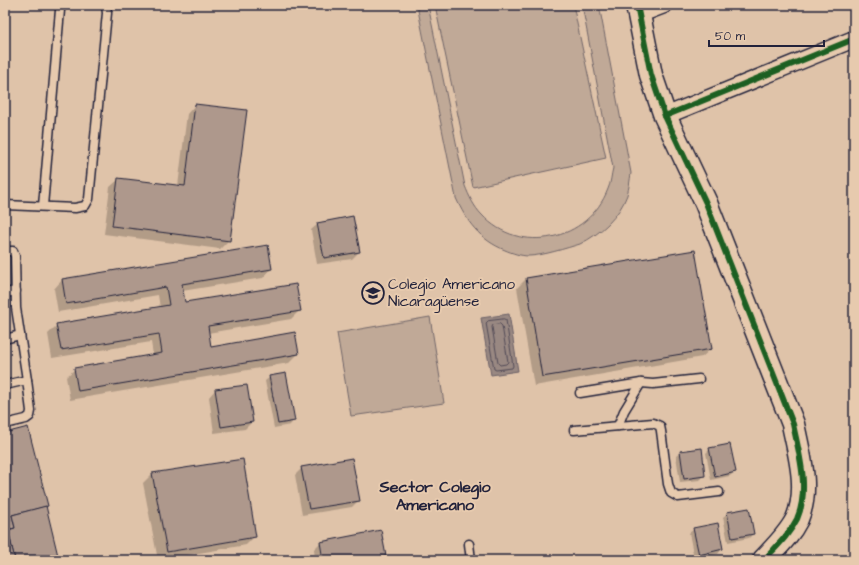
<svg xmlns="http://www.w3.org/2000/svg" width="859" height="565" viewBox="0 0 859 565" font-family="'Architects Daughter',sans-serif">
	<rect width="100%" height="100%" fill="#dfc3a9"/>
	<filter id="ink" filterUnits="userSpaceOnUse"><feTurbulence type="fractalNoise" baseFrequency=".025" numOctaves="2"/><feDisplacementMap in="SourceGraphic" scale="8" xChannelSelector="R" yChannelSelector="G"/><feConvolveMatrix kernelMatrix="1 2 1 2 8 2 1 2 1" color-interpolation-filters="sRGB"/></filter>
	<g filter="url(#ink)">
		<g fill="#c0a997" stroke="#716669">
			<path d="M 417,5 L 428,5 L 465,186 C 469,196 474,207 482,215 C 520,256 588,241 608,189 C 611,183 611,175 613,168 L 582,5 L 599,5 L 631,173 C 630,180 629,188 627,195 C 619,217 600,234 580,244 C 567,248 541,256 529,256 C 521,256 512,253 505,250 C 480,240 466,221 456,198 Z"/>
			<polygon points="435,5 573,5 606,158 473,187"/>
			<polygon points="430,317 444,403 351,416 337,333"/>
		</g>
		<polygon fill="#998882" stroke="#695f66" points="509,314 518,371 491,375 481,318"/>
		<g fill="#0003">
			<polygon points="195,105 229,240 220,249 104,234 110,187 119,179 178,186 187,114"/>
			<polygon points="318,224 359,252 352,259 317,264 311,230"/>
			<polygon points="695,251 711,349 702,357 534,386 517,288 526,279"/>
			<polygon points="271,269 263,278 182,291 185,303 300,310 291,319 208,333 210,348 298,354 289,363 70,400 66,377 75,369 153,355 151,342 52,358 48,334 57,325 160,308 158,295 58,312 54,289 62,280"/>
			<polygon points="270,377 294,420 290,425 274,428 265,381"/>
			<polygon points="215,390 252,422 245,429 214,433 209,397"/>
			<polygon points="710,449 734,472 730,476 711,480 706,453"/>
			<polygon points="681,452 704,476 700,480 680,482 676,456"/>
			<polygon points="242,460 255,536 246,545 158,560 143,483 152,474"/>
			<polygon points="302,468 359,500 352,507 302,515 295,475"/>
			<polygon points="728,513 753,534 749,538 728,542 723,517"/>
			<polygon points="694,529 722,549 718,554 694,558 689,533"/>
			<polygon points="320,543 385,556 381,560 315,560 314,549"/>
		</g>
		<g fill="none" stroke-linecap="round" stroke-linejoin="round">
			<g stroke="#524b57" stroke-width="1">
				<polygon points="504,319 506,320 513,366 512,368 496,370 494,369 486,323 488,321"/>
				<polygon points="500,324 502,326 508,362 506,364 500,365 498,363 492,327 493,325"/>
			</g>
		</g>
		<g fill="#ae988c" stroke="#22223b">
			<polygon points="195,104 247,110 230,241 112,226 118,178 185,186"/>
			<polygon points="353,216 360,252 324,258 317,223"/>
			<polygon points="268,245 272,269 182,284 185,302 296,284 301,311 208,326 211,347 295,332 299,354 78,391 74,368 162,353 159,334 61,350 56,324 169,305 166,287 66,304 62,279"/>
			<polygon points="695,250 712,349 542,377 526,278"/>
			<polygon points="286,373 295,421 278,424 269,376"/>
			<polygon points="247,385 253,422 221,427 215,389"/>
			<polygon points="28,427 48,506 12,515 15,528 5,530 5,433"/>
			<polygon points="730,444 736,472 715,477 709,448"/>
			<polygon points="702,448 705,476 684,479 680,451"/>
			<polygon points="352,458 360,501 309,509 301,467"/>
			<polygon points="243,459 256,537 167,552 152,473"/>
			<polygon points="46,506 59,560 15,560 8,530 15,528 12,515"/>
			<polygon points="749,508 754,534 732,538 727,512"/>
			<polygon points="718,523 723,549 699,555 693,528"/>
			<polygon points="5,530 8,530 15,560 5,560"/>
			<polygon points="381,530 386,556 363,560 323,560 320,542"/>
		</g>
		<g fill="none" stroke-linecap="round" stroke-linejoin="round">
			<g stroke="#22223b" stroke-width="11">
				<g id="lane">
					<polyline points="5,205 75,208 85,206 89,199 107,13 106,5"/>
					<polyline points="43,206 60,10 61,5"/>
					<polyline points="5,251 13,251 15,256 16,308 27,380 31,411 30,416 26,419 5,424"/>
					<polyline points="5,293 16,291"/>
					<polyline points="5,339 20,335"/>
					<polyline points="5,385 27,380"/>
					<polyline points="580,393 641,383 653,384 699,379"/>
					<polyline points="618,426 624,411 641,383"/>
					<polyline points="574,430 653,423 660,426 661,431 668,484 671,493 678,497 719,492"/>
					<polyline points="469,544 471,560"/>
				</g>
			</g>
			<g stroke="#22223b" stroke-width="19">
				<g id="street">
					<polyline points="638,15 664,5"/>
					<polyline points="665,116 854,39"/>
				</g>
			</g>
			<g stroke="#22223b" stroke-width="25">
				<path id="secondary" d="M 637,5 L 651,75 L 665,116 L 706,203 L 793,424 C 799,454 810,489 797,519 C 789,535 776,547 764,560"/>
			</g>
			<use href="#lane" stroke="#e7caae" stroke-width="8"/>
			<use href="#street" stroke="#e7caae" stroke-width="16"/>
			<use href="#secondary" stroke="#e7caae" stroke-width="22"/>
			<g stroke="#e7caae" stroke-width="8">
				<g id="cycleway">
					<path d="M 637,5 L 651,75 L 665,116 L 706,203 L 793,424 C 799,454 810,489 797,519 C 789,535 776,547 764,560"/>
					<polyline points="665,116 854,39"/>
				</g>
			</g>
			<use href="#cycleway" stroke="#1b5e20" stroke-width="6"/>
		</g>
	</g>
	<defs>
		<g id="school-ring" transform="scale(1.15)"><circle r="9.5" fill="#e7caae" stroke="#22223b" stroke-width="1.5"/><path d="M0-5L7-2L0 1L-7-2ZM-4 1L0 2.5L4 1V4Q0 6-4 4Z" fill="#22223b"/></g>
	</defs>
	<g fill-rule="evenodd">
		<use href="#school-ring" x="373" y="293"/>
	</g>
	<g text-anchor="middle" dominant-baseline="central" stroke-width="4" stroke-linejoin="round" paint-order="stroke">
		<g font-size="15" fill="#22223b" stroke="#e7caae" text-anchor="start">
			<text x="388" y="284">Colegio Americano<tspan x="388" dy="17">Nicaragüense</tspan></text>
		</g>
		<g font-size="16" font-weight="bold" fill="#22223b" stroke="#e7caae">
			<text x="435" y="487">Sector Colegio<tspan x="435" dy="18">Americano</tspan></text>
		</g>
	</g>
	<rect width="859" height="565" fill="none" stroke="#e7caae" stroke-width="20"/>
	<rect x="10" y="10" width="839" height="545" fill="none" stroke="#22223b" stroke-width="1.5" filter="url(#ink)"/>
	<path d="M709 40v6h115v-6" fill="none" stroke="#22223b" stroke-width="2"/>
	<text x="715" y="40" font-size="12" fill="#22223b" stroke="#e7caae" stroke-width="3" paint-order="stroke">50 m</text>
</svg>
